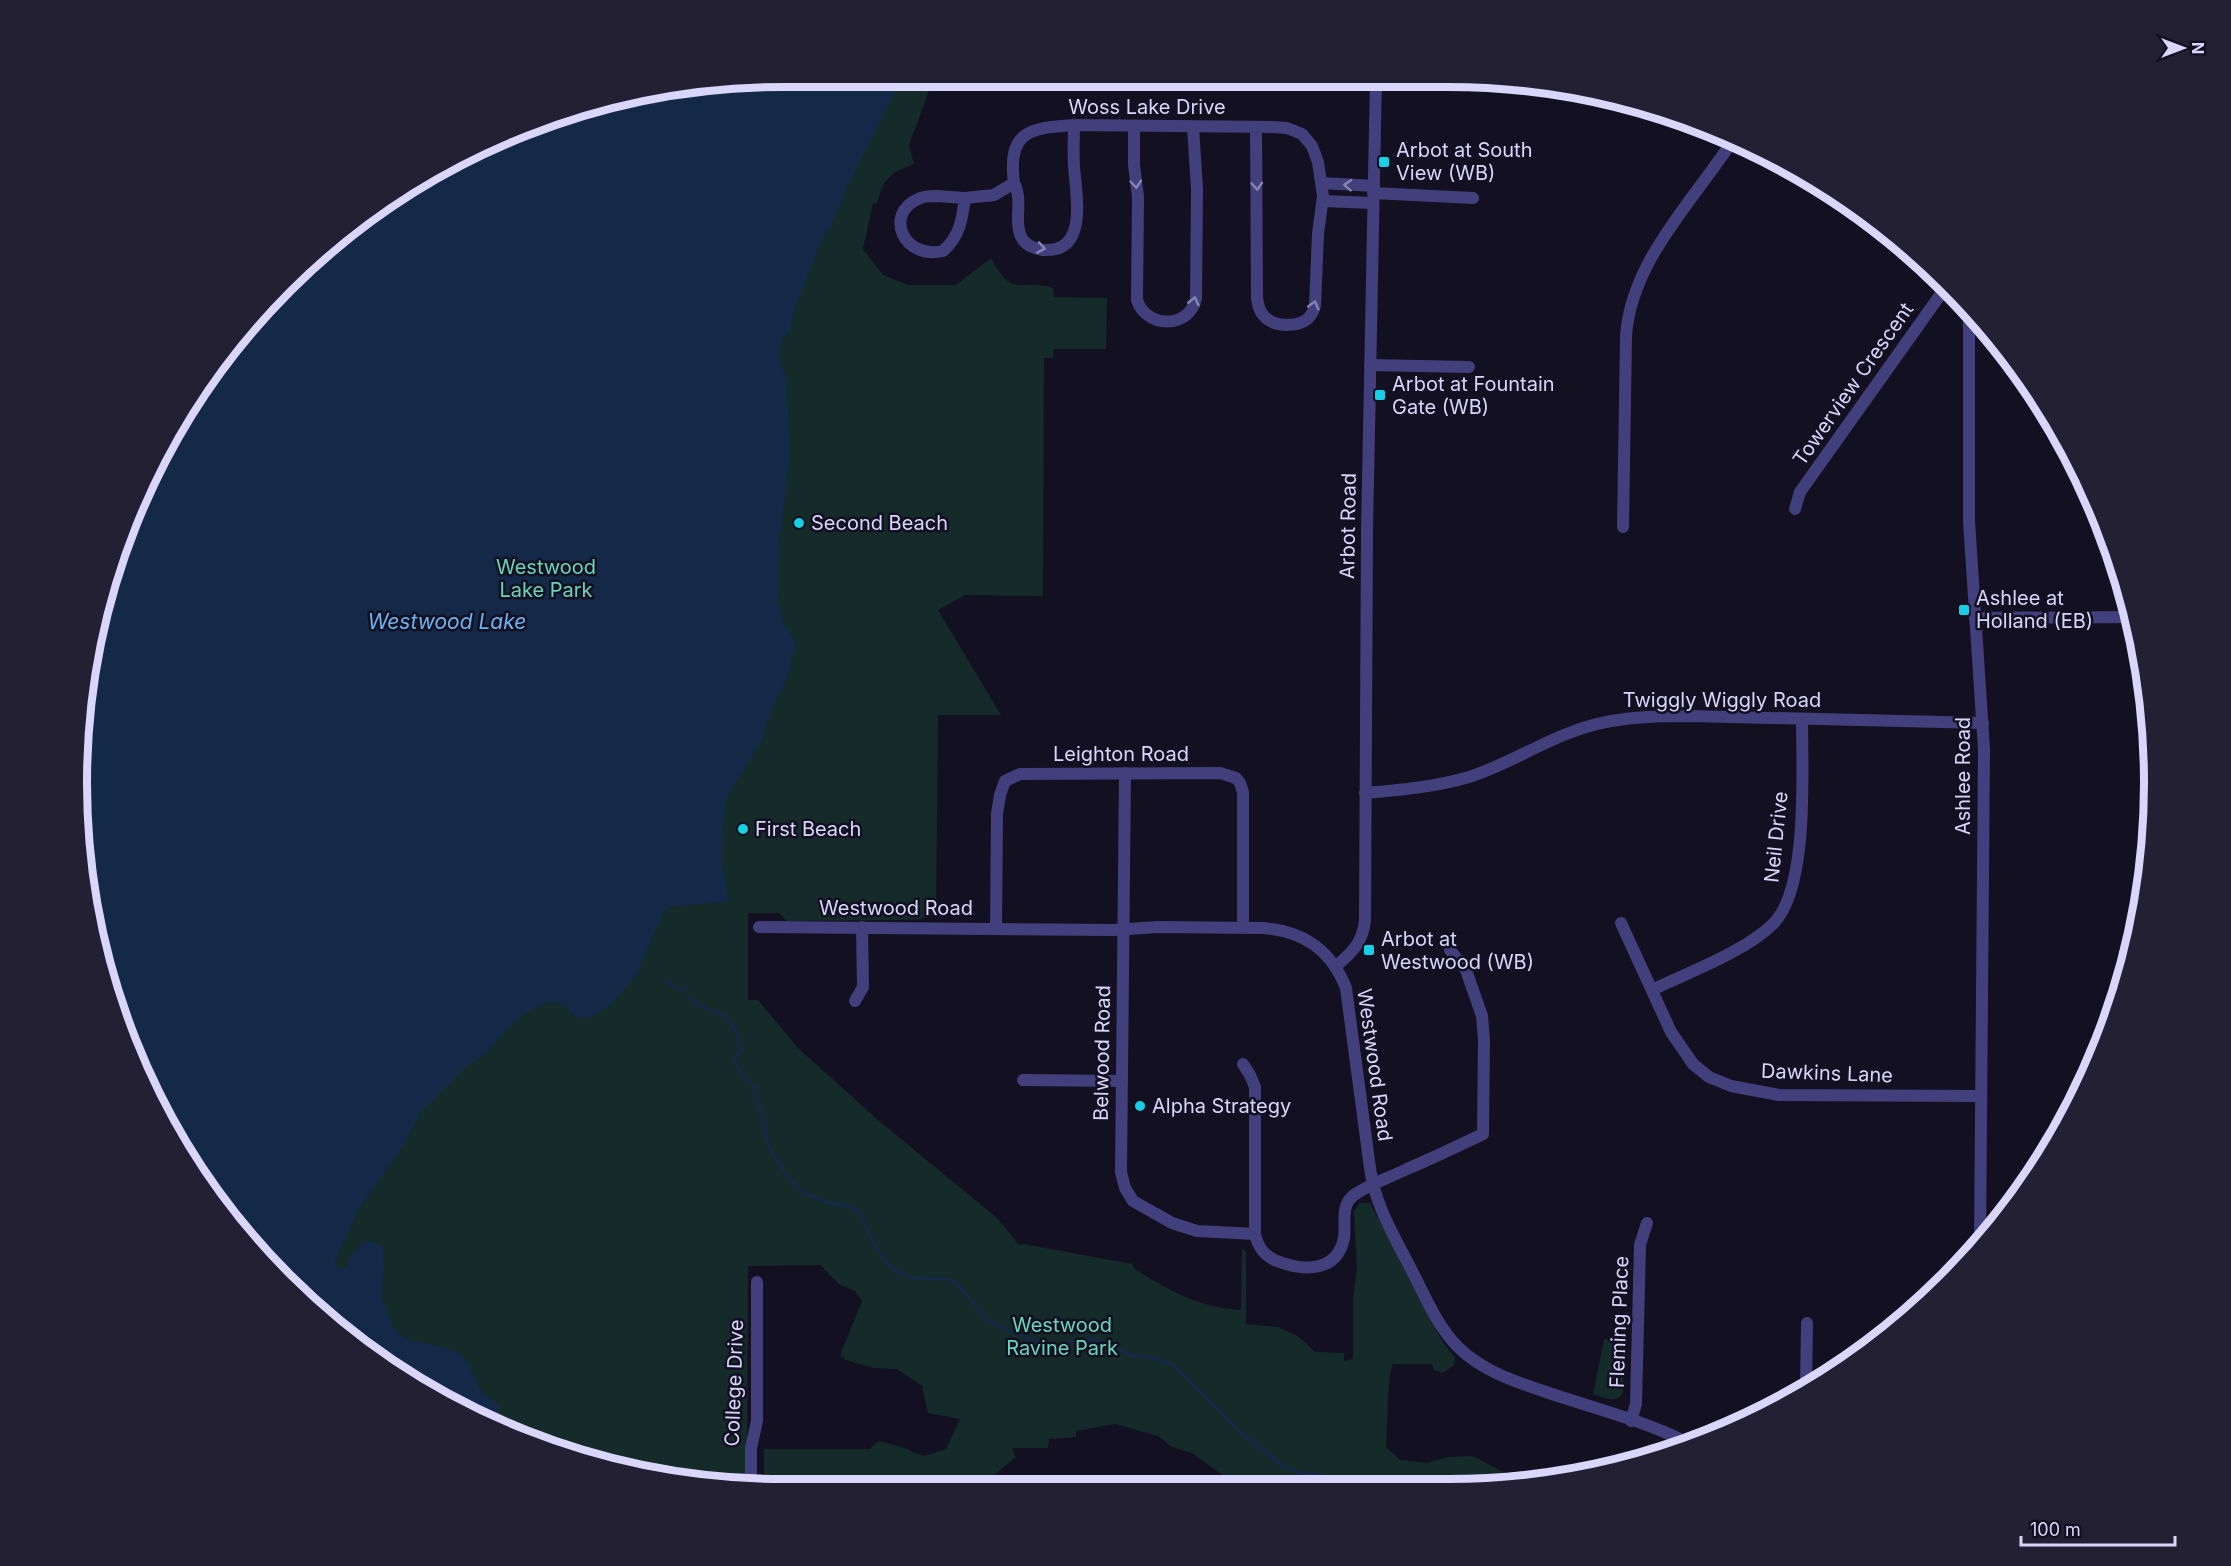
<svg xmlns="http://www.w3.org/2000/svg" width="2231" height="1566" viewBox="0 0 2231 1566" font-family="Inter,sans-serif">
	<rect width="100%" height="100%" fill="#131022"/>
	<g fill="#142b2a">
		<path d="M 783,77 L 922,77 L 916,89 L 929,91 L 909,145 L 914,164 C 888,174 884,178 877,204 L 873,203 L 863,249 L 883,275 L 908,285 L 956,285 L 991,258 C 1015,301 1017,277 1053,288 L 1054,297 L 1107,298 L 1106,349 L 1054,349 L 1053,358 L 1044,358 L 1043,596 L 965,595 L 938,610 L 1001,715 L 938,715 L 936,914 L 922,919 L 901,920 L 787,921 L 779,913 L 748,913 L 748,1000 L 758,1000 L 798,1048 L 878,1120 L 997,1218 L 1019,1245 L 1024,1244 L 1132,1264 L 1136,1270 C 1173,1292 1197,1307 1241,1310 L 1242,1248 L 1246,1252 L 1246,1324 L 1278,1327 L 1298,1336 L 1315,1352 L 1344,1353 L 1344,1361 L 1353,1359 L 1353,1299 L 1357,1269 L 1354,1211 L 1360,1203 L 1370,1203 L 1442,1341 L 1455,1358 L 1454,1365 L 1443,1373 L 1434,1370 L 1432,1364 L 1393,1364 L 1389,1378 L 1386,1447 L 1400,1460 L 1427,1463 L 1448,1457 L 1473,1456 L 1522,1482 L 1448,1489 L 1242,1489 L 1192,1453 L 1172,1447 L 1158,1436 L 1115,1424 L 1076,1431 L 1076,1437 L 1049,1439 L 1048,1448 L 1012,1448 L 1016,1457 L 977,1489 L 783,1489 L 764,1488 L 764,1449 L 869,1449 L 879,1441 L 908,1449 L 910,1451 L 924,1456 L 946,1449 L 960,1419 L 928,1413 L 922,1386 L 897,1369 L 873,1368 L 846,1360 L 840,1355 L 862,1301 L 855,1291 L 839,1284 L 820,1265 L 748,1266 L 747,1486 L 645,1476 L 512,1436 L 390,1370 L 283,1282 L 196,1176 L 150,1096 L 90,921 L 77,783 L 83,691 L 130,512 L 195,391 L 252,317 L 391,195 L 512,130 L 600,101 Z"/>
		<path d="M 1604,1339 L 1624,1340 L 1623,1392 C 1616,1405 1604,1397 1593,1394 Z"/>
	</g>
	<path fill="#142847" d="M 783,77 L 903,77 L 845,191 L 836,216 L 819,247 L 794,312 L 790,331 L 784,337 L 780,348 L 780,361 L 787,381 L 790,458 L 779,542 L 778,602 L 784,623 L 795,640 L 795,652 L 791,658 L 791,669 L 772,710 L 761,742 L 733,787 L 726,801 L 721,853 L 729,901 L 669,907 L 664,911 L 636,976 L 612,1003 L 600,1012 L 586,1019 L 574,1016 L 565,1005 L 548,1002 L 527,1012 L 508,1027 L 485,1054 L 465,1068 L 421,1112 L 403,1146 L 359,1209 L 334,1264 L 340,1269 L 347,1267 C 353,1248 364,1232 384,1248 L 382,1298 L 392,1323 L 399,1335 L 412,1341 L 443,1347 L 460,1353 L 469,1365 L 482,1393 L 499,1405 L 499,1429 L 390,1370 L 283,1282 L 196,1176 L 150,1096 L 90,920 L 77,783 L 83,691 L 130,512 L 195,391 L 252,317 L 391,195 L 512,130 L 600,101 Z"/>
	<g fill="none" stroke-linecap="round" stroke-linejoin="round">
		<g stroke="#142847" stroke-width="3">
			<polyline points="663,980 685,992"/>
			<path d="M 688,996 C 698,1007 708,1009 721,1014 C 734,1020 738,1038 742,1050 L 734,1060 L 739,1070 L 755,1087 L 770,1149 L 784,1172 L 803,1193 L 829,1203 L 848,1206 L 857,1211 L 863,1220 L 873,1243 L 887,1263 L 898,1272 L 910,1278 L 947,1279 L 956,1282 L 988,1321 L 1043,1345 L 1056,1345 L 1089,1339 L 1106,1343 L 1130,1355 L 1153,1358 L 1173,1365 L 1237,1429 L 1281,1465 L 1302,1474 L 1316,1474 L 1330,1477 L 1350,1489"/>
		</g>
		<g stroke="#42407c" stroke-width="12">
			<path d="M 1134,126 L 1134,165 L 1138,197 L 1137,300 C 1146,329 1190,329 1196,298 L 1197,189 L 1193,127"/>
			<polyline points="1717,133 1732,142"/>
			<path d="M 1014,183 C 1024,200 1012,224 1023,240 C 1027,246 1037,249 1043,250 C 1089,253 1076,195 1074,166 C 1073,152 1074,139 1074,125"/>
			<polyline points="1322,183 1374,186"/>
			<polyline points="1373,193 1473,198"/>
			<path d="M 937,196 L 965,198 C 962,220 960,236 943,251 C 903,260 884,214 918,199 C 923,196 931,196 937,196 Z"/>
			<path d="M 965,198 L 994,195 L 1014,183 C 1007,130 1031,128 1074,125 L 1272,127 L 1287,128 L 1302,134 L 1312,146 L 1318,162 L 1323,196 L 1318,234 L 1315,306 C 1314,309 1313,312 1311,315 C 1302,328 1274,328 1264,316 C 1259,311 1258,305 1257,298 L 1256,127"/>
			<polyline points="1323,201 1373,203"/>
			<polyline points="1969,310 1969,521 1984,749 1980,1243"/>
			<polyline points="1370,365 1469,367"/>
			<polyline points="1795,509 1800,492 1948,284"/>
			<path d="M 1623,527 L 1626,336 C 1631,261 1694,200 1733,140"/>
			<polyline points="1975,618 2132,617"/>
			<polyline points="1125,773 1121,1172 1125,1188 1133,1201 1172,1223 1197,1231 1255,1234"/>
			<path d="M 1365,793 C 1400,790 1435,787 1469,777 C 1504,766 1535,746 1569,733 C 1608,717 1649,716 1690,716 L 1983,723"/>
			<polyline points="1621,923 1671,1032 1693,1064 1709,1077 1731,1086 1779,1095 1981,1096"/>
			<path d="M 759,927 L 1114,930 L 1157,927 L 1263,928 C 1304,931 1331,950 1346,988 L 1370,1168 C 1375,1205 1394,1236 1411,1269 C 1425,1296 1437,1326 1458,1347 C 1481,1370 1513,1381 1543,1391 C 1589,1407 1643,1420 1686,1442"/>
			<polyline points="996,929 997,814 1000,795 1005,781 1020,774 1220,773 1236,778 1240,783 1243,792 1243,927"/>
			<path d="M 1336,966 C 1352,953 1363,942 1365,920 L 1367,532 L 1376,77"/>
			<path d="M 1652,990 C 1687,973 1746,951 1773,924 C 1809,888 1802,770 1802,719"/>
			<polyline points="855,1001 863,987 862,927"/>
			<path d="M 1243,1064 L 1250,1075 L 1255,1087 L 1255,1234 C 1258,1247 1264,1256 1277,1261 C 1303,1271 1337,1273 1344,1238 C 1346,1224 1340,1205 1354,1195 C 1371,1183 1389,1178 1407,1169 C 1433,1158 1458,1146 1483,1134 L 1484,1040 L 1482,1016 L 1466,970 L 1450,950"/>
			<polyline points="1023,1080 1122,1081"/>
			<polyline points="1806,1388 1807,1323"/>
			<polyline points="1631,1421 1636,1404 1640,1245 1647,1223"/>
			<polyline points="751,1486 751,1448 757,1421 757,1282"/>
		</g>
	</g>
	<defs><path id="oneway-chevron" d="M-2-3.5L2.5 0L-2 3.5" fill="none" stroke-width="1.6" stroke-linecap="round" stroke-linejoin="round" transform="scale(1.5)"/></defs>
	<g stroke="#8683b5">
		<use href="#oneway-chevron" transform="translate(1136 184) rotate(85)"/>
		<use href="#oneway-chevron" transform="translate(1348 185) rotate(-177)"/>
		<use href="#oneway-chevron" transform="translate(1257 186) rotate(86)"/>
		<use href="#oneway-chevron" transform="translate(1041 248) rotate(10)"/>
		<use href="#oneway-chevron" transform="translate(1194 301) rotate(-77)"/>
		<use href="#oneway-chevron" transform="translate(1314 305) rotate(-75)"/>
	</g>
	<g fill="#16d0e5" stroke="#131022" stroke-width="2">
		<rect x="1378" y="156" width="12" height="12" rx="3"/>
		<rect x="1374" y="389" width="12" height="12" rx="3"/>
		<circle cx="799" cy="523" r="6"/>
		<rect x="1958" y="604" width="12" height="12" rx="3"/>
		<circle cx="743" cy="829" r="6"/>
		<rect x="1363" y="944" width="12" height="12" rx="3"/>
		<circle cx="1140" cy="1106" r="6"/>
	</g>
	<g text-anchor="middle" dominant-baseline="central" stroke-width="5" stroke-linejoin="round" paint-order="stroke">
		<g font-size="20" fill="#d9d5fb" stroke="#131022">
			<text x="1147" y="107">Woss Lake Drive</text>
			<text transform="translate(1853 384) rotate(-55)">Towerview Crescent</text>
			<text transform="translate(1348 526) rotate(-89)">Arbot Road</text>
			<text x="1722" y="700">Twiggly Wiggly Road</text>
			<text x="1121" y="754">Leighton Road</text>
			<text transform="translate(1963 776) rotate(-90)">Ashlee Road</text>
			<text transform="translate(1776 837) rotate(-84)">Neil Drive</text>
			<text x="896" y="908">Westwood Road</text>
			<text transform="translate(1102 1053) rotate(-89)">Belwood Road</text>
			<text transform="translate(1375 1065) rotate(82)">Westwood Road</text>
			<text transform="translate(1827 1073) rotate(2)">Dawkins Lane</text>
			<text transform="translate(1619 1322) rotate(-88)">Fleming Place</text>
			<text transform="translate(734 1383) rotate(-88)">College Drive</text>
		</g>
		<g font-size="20" fill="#d9d5fb" stroke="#131022" text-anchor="start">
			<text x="1396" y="150">Arbot at South<tspan x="1396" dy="23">View (WB)</tspan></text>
			<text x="1392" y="384">Arbot at Fountain<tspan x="1392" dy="23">Gate (WB)</tspan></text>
			<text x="811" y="523">Second Beach</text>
			<text x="1976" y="598">Ashlee at<tspan x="1976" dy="23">Holland (EB)</tspan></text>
			<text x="755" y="829">First Beach</text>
			<text x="1381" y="939">Arbot at<tspan x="1381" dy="23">Westwood (WB)</tspan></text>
			<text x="1152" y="1106">Alpha Strategy</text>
		</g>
		<g font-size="20" fill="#68d4b9" stroke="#131022">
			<text x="546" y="567">Westwood<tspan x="546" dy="23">Lake Park</tspan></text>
			<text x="1062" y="1325">Westwood<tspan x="1062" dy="23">Ravine Park</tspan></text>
		</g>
		<g font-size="21" font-style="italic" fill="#6db3f1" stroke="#131022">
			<text x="447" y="621">Westwood Lake</text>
		</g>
	</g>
	<path d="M0 0H2231V1566H0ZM783 87H1448A696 696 0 0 1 2144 783V783A696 696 0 0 1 1448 1479H783A696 696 0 0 1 87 783V783A696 696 0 0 1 783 87Z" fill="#232033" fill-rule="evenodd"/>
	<path fill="none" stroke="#d9d5fb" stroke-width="8" d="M783 87H1448A696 696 0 0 1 2144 783V783A696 696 0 0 1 1448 1479H783A696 696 0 0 1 87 783V783A696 696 0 0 1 783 87Z"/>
	<g transform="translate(2183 48) rotate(90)" stroke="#131022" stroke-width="4.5" paint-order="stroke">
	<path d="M0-4.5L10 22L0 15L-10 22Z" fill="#d9d5fb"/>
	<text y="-9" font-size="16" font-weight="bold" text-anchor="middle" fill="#d9d5fb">N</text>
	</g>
	<path d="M2021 1536v9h154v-9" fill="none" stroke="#d9d5fb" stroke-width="3"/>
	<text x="2030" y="1536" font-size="18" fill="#d9d5fb" stroke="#131022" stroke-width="4.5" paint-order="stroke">100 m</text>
</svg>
